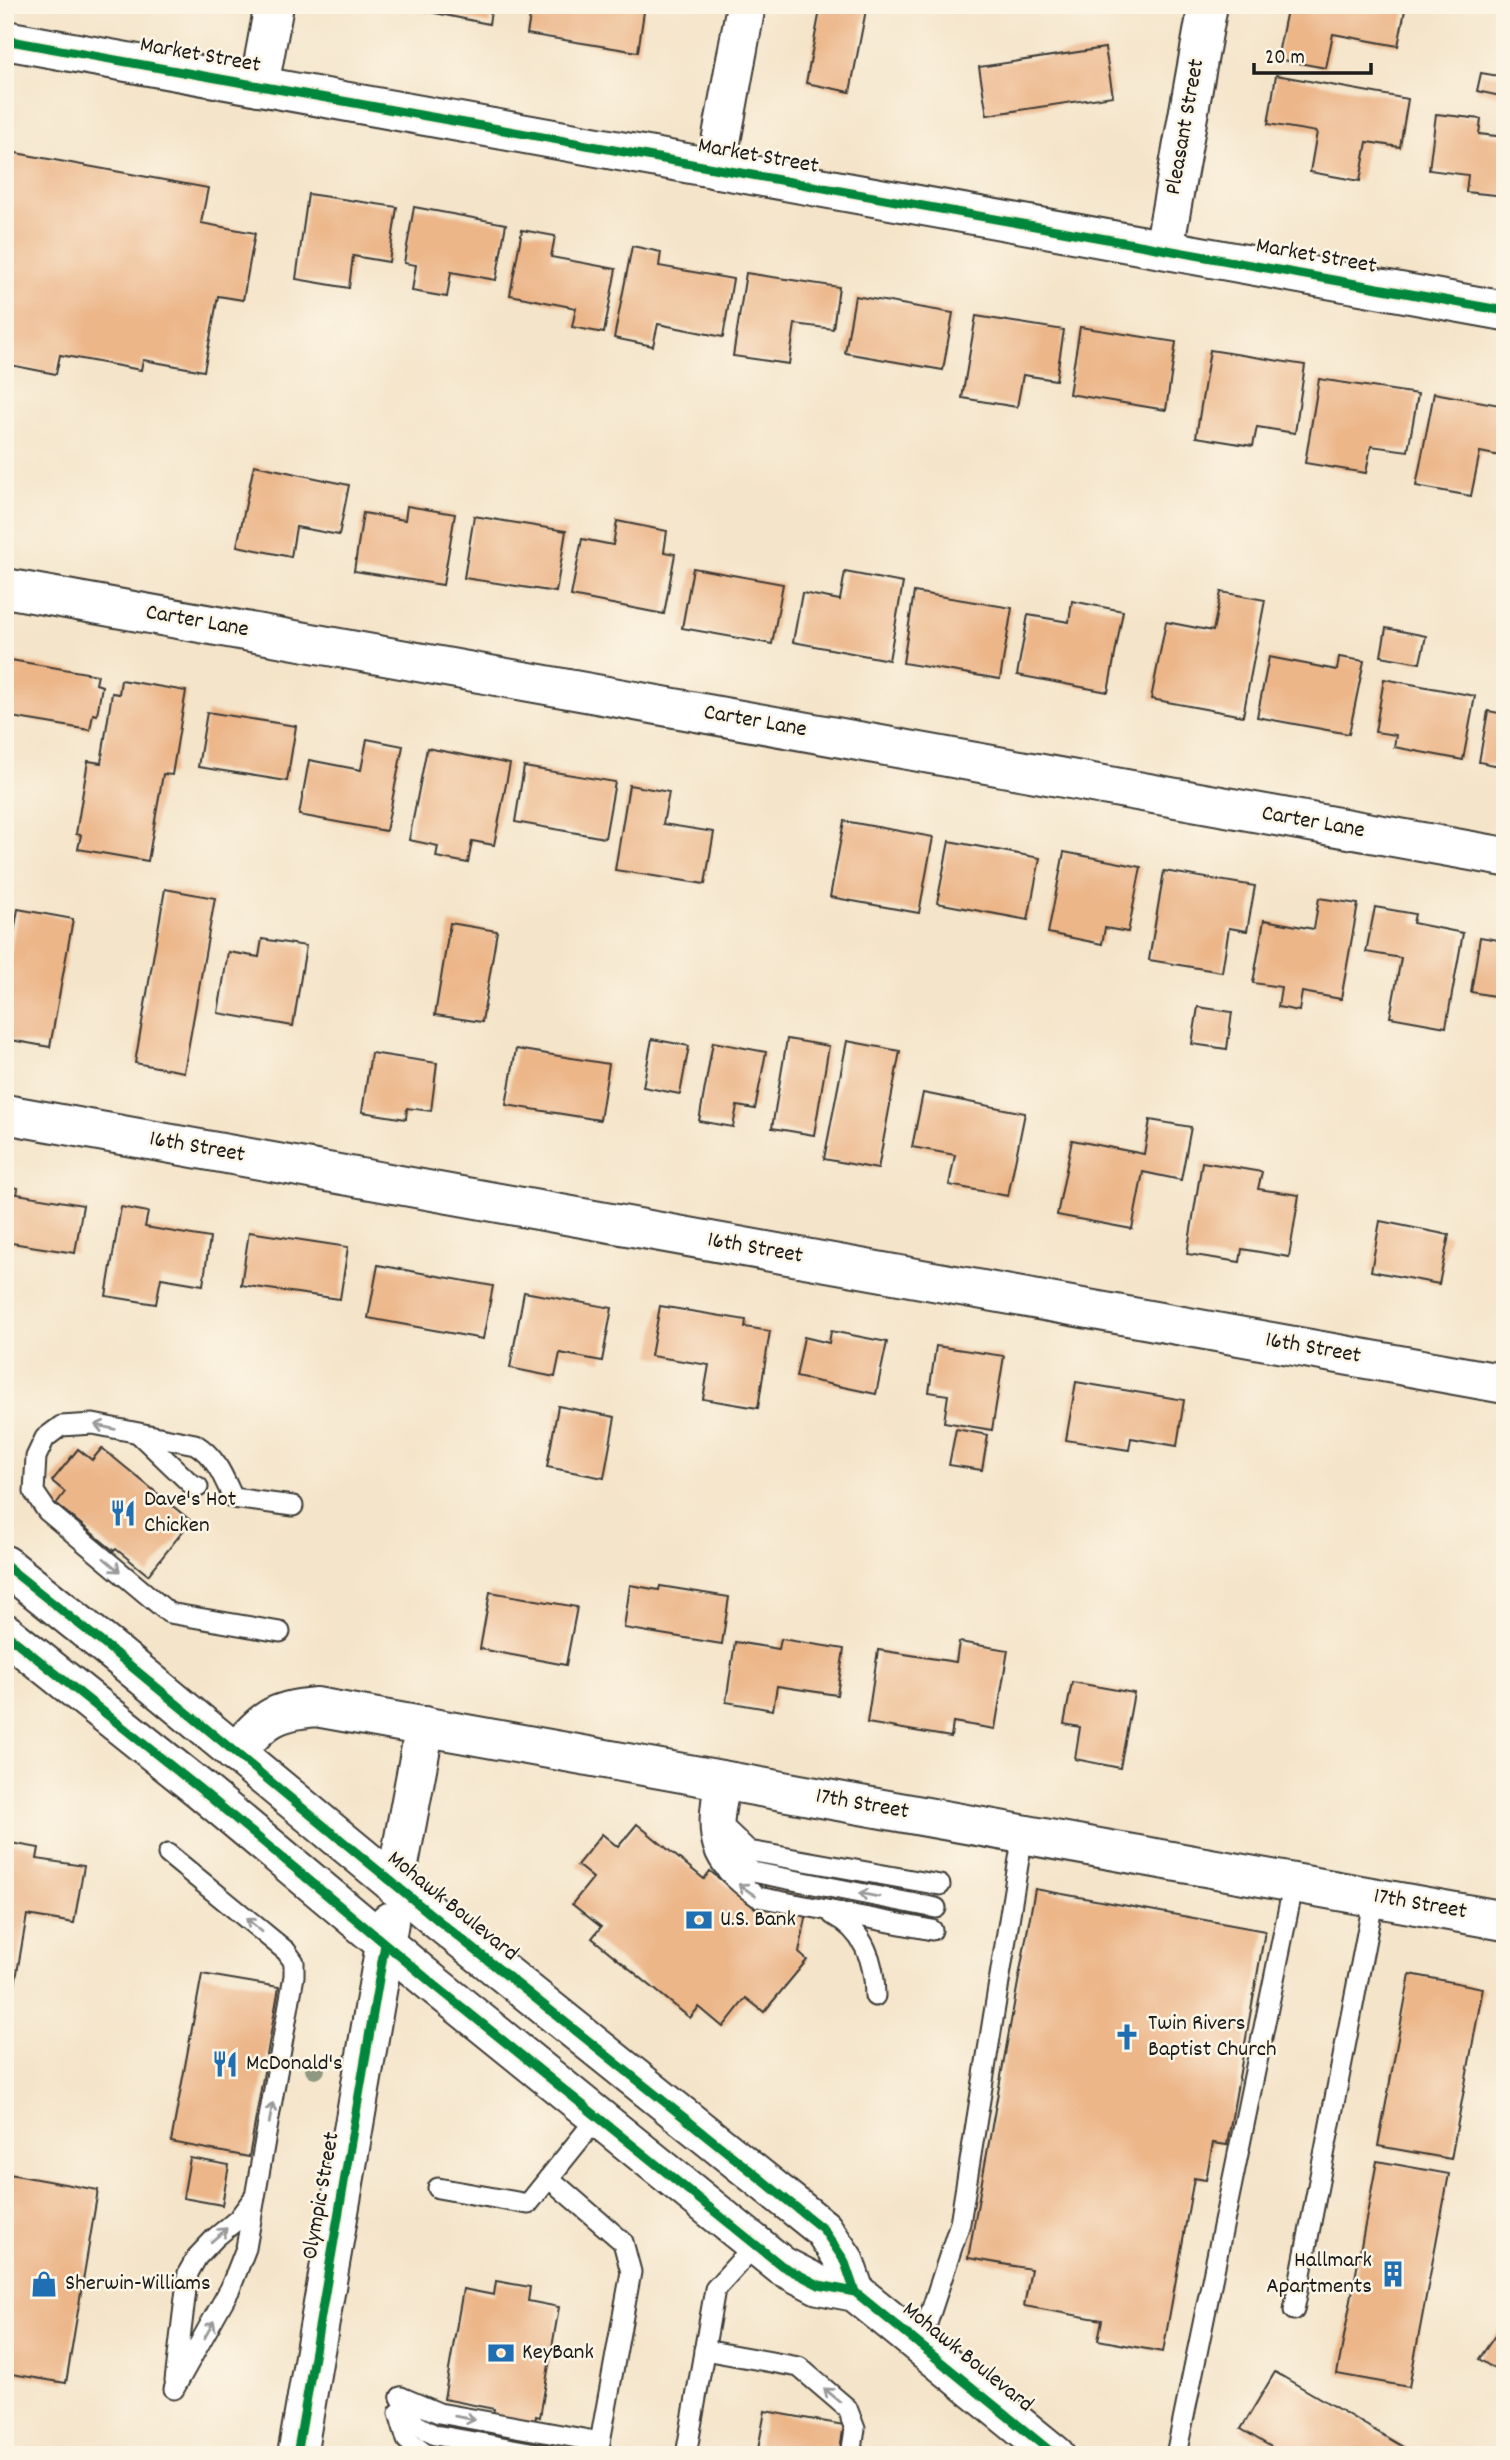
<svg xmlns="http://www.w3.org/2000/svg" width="1510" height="2460" viewBox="0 0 1510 2460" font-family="Dekko,sans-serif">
	<rect width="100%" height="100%" fill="#fcf5e5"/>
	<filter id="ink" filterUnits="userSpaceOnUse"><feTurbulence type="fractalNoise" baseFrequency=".0143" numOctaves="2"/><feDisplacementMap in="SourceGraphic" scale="14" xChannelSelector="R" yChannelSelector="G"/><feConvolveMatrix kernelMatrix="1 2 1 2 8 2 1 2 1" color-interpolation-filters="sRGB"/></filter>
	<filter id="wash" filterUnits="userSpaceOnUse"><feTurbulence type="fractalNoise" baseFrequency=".00686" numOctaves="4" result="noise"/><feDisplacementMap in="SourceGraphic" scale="28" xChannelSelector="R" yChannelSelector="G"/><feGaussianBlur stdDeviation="1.57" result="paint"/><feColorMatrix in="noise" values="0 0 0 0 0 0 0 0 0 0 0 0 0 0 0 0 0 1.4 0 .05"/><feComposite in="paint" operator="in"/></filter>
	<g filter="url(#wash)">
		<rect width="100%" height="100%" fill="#f4e4c9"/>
		<g id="blocks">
			<g fill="#ecb689">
				<polygon points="396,5 492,5 489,24"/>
				<polygon points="532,5 645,5 638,52 527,34"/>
				<polygon points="821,5 867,5 850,92 806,83"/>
				<polygon points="1288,5 1406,5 1398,46 1333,34 1326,68 1277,59"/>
				<polygon points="1105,48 1113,96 987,115 979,67"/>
				<polygon points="1481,73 1505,77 1505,97 1477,91"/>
				<polygon points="1276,75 1408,99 1400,147 1367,142 1360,181 1310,172 1317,132 1268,124"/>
				<polygon points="1436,114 1481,119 1479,134 1505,137 1505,196 1466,192 1468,175 1429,170"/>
				<polygon points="5,151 208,188 201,223 255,233 243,300 218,296 204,371 143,360 141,370 60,355 56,374 5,364"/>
				<polygon points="308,194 397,207 389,262 353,256 349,288 296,279"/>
				<polygon points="414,207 506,224 496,280 451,272 447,297 412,291 416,265 404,263"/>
				<polygon points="522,230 555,236 551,257 616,269 604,333 572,327 576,308 510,295"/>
				<polygon points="632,246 661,252 659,266 733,279 723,337 658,324 653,346 614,338"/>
				<polygon points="746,273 839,287 833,329 795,324 789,364 733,356"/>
				<polygon points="855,296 953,313 943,370 845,353"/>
				<polygon points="976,316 1064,330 1056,380 1023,375 1017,407 962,398"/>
				<polygon points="1080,327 1176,342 1166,410 1069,394"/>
				<polygon points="1210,350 1305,365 1295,433 1257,427 1253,446 1196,437"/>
				<polygon points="1319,379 1418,394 1408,451 1371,446 1366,473 1305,463"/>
				<polygon points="1434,393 1505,406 1505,457 1480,452 1471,496 1416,486"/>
				<polygon points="254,465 349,485 339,535 296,527 291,557 237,546"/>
				<polygon points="407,506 455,514 443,585 354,571 363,513 405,520"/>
				<polygon points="474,516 566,531 556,592 464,578"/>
				<polygon points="617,521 667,531 664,552 675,554 664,614 571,596 582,539 613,545"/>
				<polygon points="693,568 783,584 772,644 682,628"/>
				<polygon points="845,572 903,583 889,660 793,642 802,593 840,600"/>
				<polygon points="914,592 1012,608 1000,679 903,663"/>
				<polygon points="1221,592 1265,600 1243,716 1151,699 1166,622 1213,631"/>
				<polygon points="1072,601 1123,611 1108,692 1017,675 1028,615 1069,622"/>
				<polygon points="1386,628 1426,636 1420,663 1381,656"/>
				<polygon points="1269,657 1337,670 1339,657 1364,661 1349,734 1257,717"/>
				<polygon points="5,659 98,675 96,684 102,686 97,715 93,714 90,730 5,716"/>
				<polygon points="1384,679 1475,696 1463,760 1394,747 1396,735 1375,732"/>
				<polygon points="121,680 186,691 172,775 163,774 148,861 78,849 81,835 76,834 88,761 101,763 112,693 119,694"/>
				<polygon points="1488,711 1505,714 1505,767 1479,762"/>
				<polygon points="207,712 296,726 287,781 198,767"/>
				<polygon points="367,739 403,746 386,831 299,815 309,760 361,770"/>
				<polygon points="427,748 510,764 494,845 472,841 468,863 436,857 438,846 409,840"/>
				<polygon points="524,767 615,782 605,838 515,822"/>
				<polygon points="629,785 669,792 663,824 714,832 705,884 615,870"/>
				<polygon points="844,821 933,837 919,913 830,897"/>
				<polygon points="949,841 1040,858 1028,920 937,903"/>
				<polygon points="1064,852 1141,867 1128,932 1105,928 1102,944 1048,933"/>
				<polygon points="1164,871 1255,886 1247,931 1229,928 1222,972 1149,960"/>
				<polygon points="165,889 215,898 184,1072 135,1063"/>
				<polygon points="1319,898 1358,904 1341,999 1302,992 1299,1011 1278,1007 1281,987 1253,983 1264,920 1314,929"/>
				<polygon points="1375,907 1415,914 1413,923 1463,933 1446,1027 1390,1017 1401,958 1366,952"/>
				<polygon points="18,909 73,919 50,1047 5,1039 5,984"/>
				<polygon points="450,923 497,931 482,1022 435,1015"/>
				<polygon points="1480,937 1505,941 1505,998 1471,992"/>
				<polygon points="262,939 306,946 293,1026 218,1013 228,952 259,957"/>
				<polygon points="1198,1007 1232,1012 1227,1049 1192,1044"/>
				<polygon points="652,1039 689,1046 680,1094 643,1087"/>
				<polygon points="787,1039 829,1046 814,1135 772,1128"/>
				<polygon points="847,1041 900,1051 878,1169 824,1159"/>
				<polygon points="713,1042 766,1052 755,1109 737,1106 733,1127 699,1121"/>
				<polygon points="516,1049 609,1064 600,1120 506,1105"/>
				<polygon points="371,1053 437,1063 431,1111 407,1108 406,1119 362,1112"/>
				<polygon points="923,1093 1025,1113 1008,1196 949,1185 955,1155 912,1147"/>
				<polygon points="1150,1120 1191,1127 1181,1180 1143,1172 1132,1229 1057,1215 1072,1140 1144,1154"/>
				<polygon points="1202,1162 1262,1172 1258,1189 1299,1195 1289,1257 1242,1249 1240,1262 1187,1254"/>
				<polygon points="5,1186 18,1188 17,1194 83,1205 75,1253 5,1242"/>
				<polygon points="121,1207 148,1212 145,1227 210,1238 203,1285 161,1278 156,1304 106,1296"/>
				<polygon points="1380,1221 1449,1235 1439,1284 1371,1271"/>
				<polygon points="249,1232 348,1247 340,1299 241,1285"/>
				<polygon points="378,1265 493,1286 483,1339 368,1318"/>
				<polygon points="524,1292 612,1308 602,1361 560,1353 555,1377 510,1368"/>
				<polygon points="660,1306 746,1320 745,1327 770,1331 758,1408 703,1399 709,1365 651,1356"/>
				<polygon points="831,1331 887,1342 876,1394 796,1377 804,1337 829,1343"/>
				<polygon points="936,1346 1004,1356 992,1430 944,1422 948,1395 929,1392"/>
				<polygon points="1076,1382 1184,1400 1177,1446 1131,1438 1129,1450 1066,1440"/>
				<polygon points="558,1406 615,1417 604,1478 547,1467"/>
				<polygon points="956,1429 988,1435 982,1470 949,1465"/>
				<polygon points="102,1448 191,1521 148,1575 116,1549 114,1551 56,1504 65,1492 52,1481 78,1449 92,1460"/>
				<polygon points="630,1585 659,1590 660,1586 729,1597 722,1644 624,1628"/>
				<polygon points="490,1592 577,1607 566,1665 480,1649"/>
				<polygon points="781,1639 844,1649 837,1695 777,1686 773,1710 726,1702 735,1642 779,1649"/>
				<polygon points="959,1642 1008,1650 995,1729 953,1722 951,1737 867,1723 878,1650 956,1662"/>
				<polygon points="1072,1682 1134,1693 1120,1768 1075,1759 1080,1727 1064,1724"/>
				<polygon points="637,1824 704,1879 710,1871 761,1913 772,1855 817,1863 799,1953 807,1960 764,2012 746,1998 723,2027 699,2007 690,2018 592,1938 601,1927 572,1904 593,1878 577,1865 602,1834 618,1847"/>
				<polygon points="5,1842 39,1848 37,1859 84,1866 74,1923 27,1915 7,2031"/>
				<polygon points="1035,1889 1265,1931 1227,2145 1213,2143 1206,2180 1194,2178 1163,2352 1098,2340 1102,2320 1024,2306 1031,2269 968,2258"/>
				<polygon points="202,1974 279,1987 249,2157 171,2142"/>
				<polygon points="1410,1974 1483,1988 1451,2159 1378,2146"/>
				<polygon points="190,2158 229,2165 222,2205 183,2198"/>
				<polygon points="1377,2161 1449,2174 1409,2387 1337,2374"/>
				<polygon points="9,2174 98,2190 66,2383 5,2373 5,2195"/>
				<polygon points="496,2281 530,2287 528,2301 559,2307 540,2417 536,2416 529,2455 486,2455 494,2409 444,2399 463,2289 494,2295"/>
				<polygon points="1505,2321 1505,2376 1479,2359"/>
				<polygon points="1275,2372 1417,2455 1285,2455 1241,2429"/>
				<polygon points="765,2411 844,2425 839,2455 757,2455"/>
			</g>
		</g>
	</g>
	<g filter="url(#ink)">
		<use href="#blocks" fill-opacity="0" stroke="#3c3a36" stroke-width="2"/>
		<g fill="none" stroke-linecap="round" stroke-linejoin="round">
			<g stroke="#3c3a36" stroke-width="23">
				<g id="lane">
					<polyline points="140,1435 190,1483 198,1487"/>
					<path d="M 280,1632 L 169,1613 L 47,1511 L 34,1492 L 36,1457 L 45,1438 L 61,1426 L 93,1424 L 195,1444 C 216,1457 223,1476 233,1498 L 293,1506"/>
					<path d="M 715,1778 C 705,1838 706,1861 758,1897 L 932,1930"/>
					<path d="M 731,1781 C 723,1823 714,1844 753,1872 L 936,1908"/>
					<polyline points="728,1831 749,1851 940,1885"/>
					<polyline points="168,1854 286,1951 294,1962 294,1976 246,2248 230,2289 174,2389"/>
					<path d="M 833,1915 C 864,1931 875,1962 875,1996"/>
					<polyline points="549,2178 623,2242 631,2272 600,2442 587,2455"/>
					<polyline points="438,2188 528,2204 597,2118"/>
					<polyline points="1294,2310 1374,1897"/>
					<polyline points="920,2345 960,2223 1023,1834"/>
					<polyline points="704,2350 799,2367 847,2408 855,2429 851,2455"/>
					<polyline points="175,2381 188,2273 197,2257 215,2238 238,2219 253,2199"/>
					<polyline points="401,2397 439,2413 600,2442"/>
					<polyline points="401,2397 415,2424 435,2435 546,2455"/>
					<polyline points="399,2413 407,2440 427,2455"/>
					<polyline points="686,2455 715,2289 755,2245"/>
					<polyline points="1176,2455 1294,1882"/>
				</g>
			</g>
			<g stroke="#3c3a36" stroke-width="42">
				<g id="street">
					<polyline points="5,40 1505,311"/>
					<polyline points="259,86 274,5"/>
					<polyline points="716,169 746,5"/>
					<polyline points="1164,249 1208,5"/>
					<polyline points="5,588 1505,857"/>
					<polyline points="5,1114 1505,1384"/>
					<path d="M 235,1753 C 264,1720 271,1711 316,1707 L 1505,1921"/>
					<polyline points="395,1886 425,1726"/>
				</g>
			</g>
			<g stroke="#3c3a36" stroke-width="42">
				<g id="secondary">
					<polyline points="5,1565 109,1648 439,1921 823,2229 844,2260 855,2292"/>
					<polyline points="5,1633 200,1789 432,1983 782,2266 819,2285 855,2292 1055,2455"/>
					<polyline points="297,2455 389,1922"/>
				</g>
			</g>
			<use href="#lane" stroke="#fff" stroke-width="19"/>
			<use href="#street" stroke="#fff" stroke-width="38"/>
			<use href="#secondary" stroke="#fff" stroke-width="38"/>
			<g stroke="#fcf5e5" stroke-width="13">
				<g id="cycleway">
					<polyline points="5,40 1505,311"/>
					<polyline points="5,1565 109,1648 439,1921 823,2229 844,2260 855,2292"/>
					<polyline points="5,1633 200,1789 432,1983 782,2266 819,2285 855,2292 1055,2455"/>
					<polyline points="297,2455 385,1944"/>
				</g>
			</g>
			<use href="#cycleway" stroke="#00873e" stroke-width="9"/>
		</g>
		<circle fill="#8f9881" cx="315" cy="2069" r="10"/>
		<defs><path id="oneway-shaft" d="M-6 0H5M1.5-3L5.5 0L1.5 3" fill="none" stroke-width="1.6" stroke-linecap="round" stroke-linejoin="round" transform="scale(1.75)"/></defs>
		<g stroke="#999">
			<use href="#oneway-shaft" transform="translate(105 1427) rotate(-167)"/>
			<use href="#oneway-shaft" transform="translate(112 1565) rotate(40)"/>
			<use href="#oneway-shaft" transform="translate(747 1890) rotate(-145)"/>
			<use href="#oneway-shaft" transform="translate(869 1895) rotate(-169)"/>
			<use href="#oneway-shaft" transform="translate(254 1925) rotate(-140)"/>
			<use href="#oneway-shaft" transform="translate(271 2113) rotate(-80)"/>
			<use href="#oneway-shaft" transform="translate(219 2235) rotate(-41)"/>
			<use href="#oneway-shaft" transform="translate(209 2330) rotate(-61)"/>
			<use href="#oneway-shaft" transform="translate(832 2395) rotate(-140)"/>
			<use href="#oneway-shaft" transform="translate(465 2418) rotate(10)"/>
		</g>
	</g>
	<defs>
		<g id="restaurant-bare" transform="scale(2.1)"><path d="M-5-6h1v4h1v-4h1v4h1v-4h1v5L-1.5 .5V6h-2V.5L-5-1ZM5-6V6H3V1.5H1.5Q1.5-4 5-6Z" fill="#1f6fb2" stroke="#fcf5e5" stroke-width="2.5" paint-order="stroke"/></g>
		<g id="bank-bare" transform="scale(2.1)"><path d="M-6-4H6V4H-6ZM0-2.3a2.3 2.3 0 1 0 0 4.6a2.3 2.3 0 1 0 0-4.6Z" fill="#1f6fb2" stroke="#fcf5e5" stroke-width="2.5" paint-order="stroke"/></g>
		<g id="church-bare" transform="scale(2.1)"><path d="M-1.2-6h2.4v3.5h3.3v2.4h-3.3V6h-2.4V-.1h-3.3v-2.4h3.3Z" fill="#1f6fb2" stroke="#fcf5e5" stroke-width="2.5" paint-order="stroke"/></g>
		<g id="building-bare" transform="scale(2.1)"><path d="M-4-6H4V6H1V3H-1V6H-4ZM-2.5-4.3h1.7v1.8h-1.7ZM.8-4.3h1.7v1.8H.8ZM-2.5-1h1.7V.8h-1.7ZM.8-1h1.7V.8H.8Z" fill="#1f6fb2" stroke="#fcf5e5" stroke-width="2.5" paint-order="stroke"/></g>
		<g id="shop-bare" transform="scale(2.1)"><path d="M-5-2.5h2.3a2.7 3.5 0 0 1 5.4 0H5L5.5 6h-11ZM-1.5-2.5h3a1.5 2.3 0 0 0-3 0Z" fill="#1f6fb2" stroke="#fcf5e5" stroke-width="2.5" paint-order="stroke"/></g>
	</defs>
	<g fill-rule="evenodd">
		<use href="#restaurant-bare" x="123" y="1513"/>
		<use href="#bank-bare" x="699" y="1920"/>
		<use href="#church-bare" x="1127" y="2037"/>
		<use href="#restaurant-bare" x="225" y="2064"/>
		<use href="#building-bare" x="1393" y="2274"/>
		<use href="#shop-bare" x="44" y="2284"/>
		<use href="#bank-bare" x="501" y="2353"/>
	</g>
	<g text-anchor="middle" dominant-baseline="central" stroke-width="5" stroke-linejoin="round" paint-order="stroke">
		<g font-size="23" fill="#1c1c1c" stroke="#fcf5e5">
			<text transform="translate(200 56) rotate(10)">Market Street</text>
			<text transform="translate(1186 127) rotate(-80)">Pleasant Street</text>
			<text transform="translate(758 157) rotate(10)">Market Street</text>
			<text transform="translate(1316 257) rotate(10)">Market Street</text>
			<text transform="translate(197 622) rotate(10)">Carter Lane</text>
			<text transform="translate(755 722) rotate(10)">Carter Lane</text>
			<text transform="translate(1313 823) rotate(10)">Carter Lane</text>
			<text transform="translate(197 1148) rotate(10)">16th Street</text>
			<text transform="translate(755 1249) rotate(10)">16th Street</text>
			<text transform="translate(1313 1349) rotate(10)">16th Street</text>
			<text transform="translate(862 1805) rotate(10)">17th Street</text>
			<text transform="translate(1420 1905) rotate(10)">17th Street</text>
			<text transform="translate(452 1907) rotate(39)">Mohawk Boulevard</text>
			<text transform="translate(322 2196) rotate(-80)">Olympic Street</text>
			<text transform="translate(967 2358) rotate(39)">Mohawk Boulevard</text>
		</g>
		<g font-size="23" fill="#1c1c1c" stroke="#fcf5e5" text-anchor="start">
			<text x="144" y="1500">Dave's Hot<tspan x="144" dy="26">Chicken</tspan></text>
			<text x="720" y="1920">U.S. Bank</text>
			<text x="1148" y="2024">Twin Rivers<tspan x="1148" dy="26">Baptist Church</tspan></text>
			<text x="246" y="2064">McDonald's</text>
			<text x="1372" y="2261" text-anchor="end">Hallmark<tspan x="1372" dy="26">Apartments</tspan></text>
			<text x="65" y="2284">Sherwin-Williams</text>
			<text x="522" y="2353">KeyBank</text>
		</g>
	</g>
	<rect width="1510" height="2460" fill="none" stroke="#fcf5e5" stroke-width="28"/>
	<path d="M1254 63v10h117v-10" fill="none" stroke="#1c1c1c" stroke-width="3.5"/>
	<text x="1265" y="63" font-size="21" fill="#1c1c1c" stroke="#fcf5e5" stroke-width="5" paint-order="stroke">20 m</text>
</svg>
